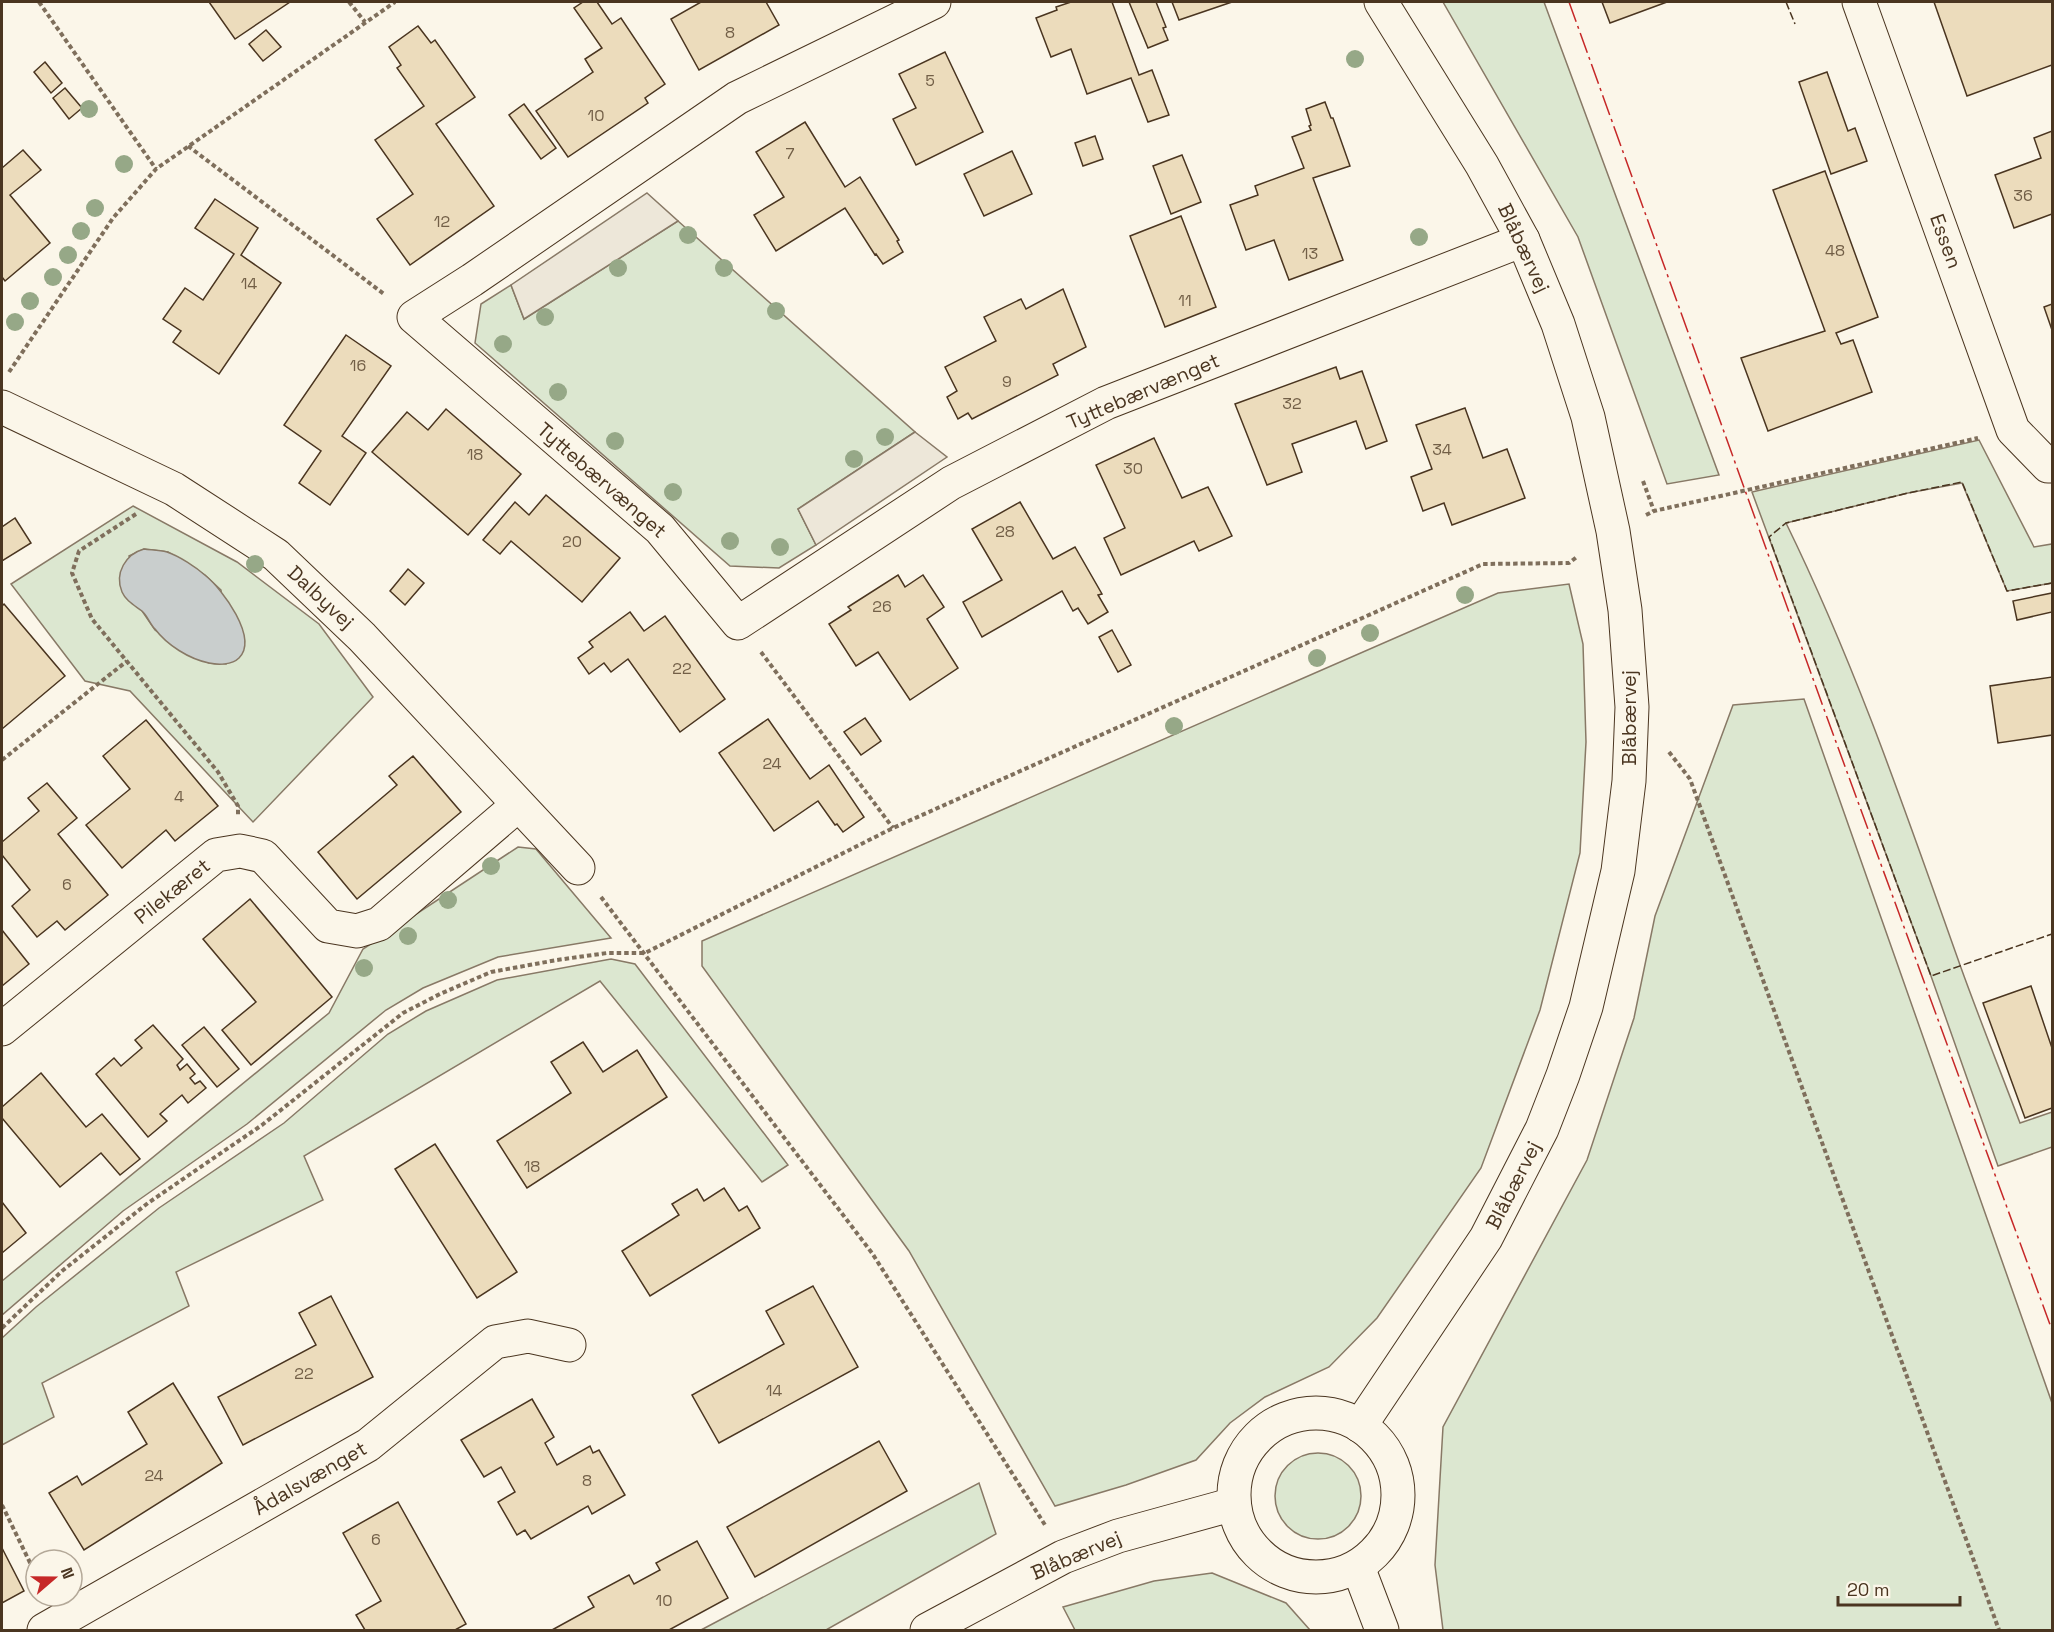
<svg xmlns="http://www.w3.org/2000/svg" width="2054" height="1632" viewBox="0 0 2054 1632" font-family="'Space Grotesk',sans-serif">
	<rect width="100%" height="100%" fill="#fbf6e9"/>
	<g fill="#dce7d0" stroke="#887966" stroke-width="1.5" fill-rule="evenodd">
		<polygon points="1443,2 1544,2 1719,475 1667,484 1578,237"/>
		<polygon points="678,221 915,432 798,509 816,545 779,568 730,566 475,343 481,304 511,285 524,319"/>
		<path d="M 1979,440 L 2034,547 L 2052,544 L 2052,583 L 2007,591 L 1962,483 L 1908,493 L 1786,523 C 1856,666 1907,816 1960,965 C 1979,1018 2000,1070 2020,1123 L 2052,1112 L 2052,1147 L 1998,1166 L 1931,976 L 1752,492 Z"/>
		<path d="M 133,506 L 237,562 L 319,624 L 373,697 L 253,822 L 130,691 L 85,681 L 11,584 ZM 144,549 L 168,552 L 205,575 L 221,590 L 226,664 L 209,663 L 190,655 L 155,630 L 142,611 L 129,556 Z"/>
		<polygon points="1569,584 1583,644 1586,742 1580,853 1540,1010 1481,1168 1377,1318 1329,1367 1265,1397 1230,1423 1196,1460 1126,1485 1055,1506 909,1251 702,966 702,941 1498,593"/>
		<polygon points="1804,699 2052,1403 2052,1630 1443,1630 1435,1565 1443,1427 1587,1160 1634,1018 1655,916 1733,705"/>
		<polygon points="518,847 536,849 611,938 498,957 423,988 386,1010 247,1124 123,1211 2,1315 2,1281 329,1013 363,949"/>
		<polygon points="611,959 635,964 788,1165 762,1182 600,981 304,1156 323,1200 176,1272 189,1306 42,1383 54,1417 2,1445 2,1338 36,1307 159,1208 284,1123 388,1034 426,1011 497,980"/>
		<circle cx="1318" cy="1496" r="43"/>
		<polygon points="979,1483 996,1534 826,1630 701,1630"/>
		<polygon points="1212,1573 1286,1603 1310,1630 1075,1630 1063,1607 1154,1581"/>
	</g>
	<g fill="#ede7d9" stroke="#887966" stroke-width="1.5">
		<polygon points="647,193 678,221 524,319 511,285"/>
		<polygon points="915,432 947,457 816,545 798,509"/>
	</g>
	<path fill="#c9cecd" stroke="#887966" stroke-width="1.5" d="M 144,549 C 151,550 159,550 167,552 C 179,556 196,567 206,576 C 222,589 259,638 239,658 C 232,665 218,665 209,663 C 189,659 167,645 155,629 C 150,624 147,615 142,611 C 134,605 126,601 122,592 C 114,573 126,554 144,549 Z"/>
	<g fill="#ecdcbc" stroke="#4a3520" stroke-width="1.5">
		<polygon points="209,2 290,2 235,39"/>
		<polygon points="583,2 597,2 612,24 621,18 665,84 645,98 648,103 568,157 536,111 593,72 585,59 602,48 574,8"/>
		<polygon points="701,2 766,2 779,25 699,70 671,19"/>
		<polygon points="1071,2 1112,2 1139,75 1152,70 1169,115 1148,122 1131,78 1087,94 1071,49 1051,57 1036,18 1057,10 1056,7"/>
		<polygon points="1129,2 1156,2 1166,27 1163,28 1168,40 1148,48"/>
		<polygon points="1172,2 1232,2 1179,20"/>
		<polygon points="1602,2 1667,2 1610,23"/>
		<polygon points="1934,2 2052,2 2052,65 1967,96"/>
		<polygon points="418,26 431,43 435,40 475,97 436,124 494,206 410,265 377,219 413,194 375,140 424,106 397,68 401,65 389,47"/>
		<polygon points="266,30 281,47 263,61 249,44"/>
		<polygon points="945,52 983,132 916,165 893,119 916,108 899,74"/>
		<polygon points="45,62 62,83 51,93 34,72"/>
		<polygon points="1827,72 1848,131 1855,128 1867,161 1831,174 1799,82"/>
		<polygon points="65,88 82,108 69,119 53,98"/>
		<polygon points="1325,102 1331,118 1333,118 1350,166 1313,178 1343,260 1289,280 1274,240 1246,250 1230,205 1258,195 1255,186 1304,168 1292,137 1311,130 1309,126 1311,125 1306,109"/>
		<polygon points="524,104 556,148 541,159 509,115"/>
		<polygon points="805,122 845,187 860,177 899,240 897,241 903,252 883,264 876,254 875,255 845,208 776,251 754,215 784,197 756,152"/>
		<polygon points="2052,131 2052,214 2014,228 1995,175 2041,158 2034,138"/>
		<polygon points="1095,136 1103,159 1083,166 1075,143"/>
		<polygon points="23,150 41,170 10,195 50,243 5,281 2,277 2,168"/>
		<polygon points="1012,151 1032,194 984,216 964,174"/>
		<polygon points="1182,155 1201,202 1171,214 1153,166"/>
		<polygon points="1825,171 1878,317 1836,333 1841,344 1853,340 1872,392 1768,431 1741,358 1825,331 1773,190"/>
		<polygon points="215,199 258,228 241,255 281,283 219,374 173,342 181,331 163,319 185,288 203,300 234,254 195,228"/>
		<polygon points="1181,216 1216,307 1165,327 1130,236"/>
		<polygon points="1063,289 1086,347 1053,364 1058,375 972,419 968,413 958,419 947,397 957,391 945,367 996,341 984,317 1021,299 1026,309"/>
		<polygon points="2052,304 2052,330 2044,307"/>
		<polygon points="346,335 391,366 342,436 366,453 330,505 299,483 321,451 284,425"/>
		<polygon points="1336,367 1340,379 1362,371 1387,441 1366,449 1356,421 1292,444 1302,472 1267,485 1235,404"/>
		<polygon points="1465,408 1483,458 1507,449 1525,498 1452,525 1444,503 1423,511 1411,477 1432,469 1416,425"/>
		<polygon points="446,409 521,474 468,535 372,452 407,412 428,430"/>
		<polygon points="1154,438 1182,498 1208,487 1232,536 1199,551 1194,541 1121,575 1104,538 1125,528 1096,465"/>
		<polygon points="546,495 620,558 582,602 511,541 500,554 483,540 515,502 529,515"/>
		<polygon points="1020,502 1053,559 1075,547 1102,594 1098,595 1108,612 1088,624 1078,608 1073,611 1062,591 982,637 963,602 1002,580 972,529"/>
		<polygon points="15,518 31,543 2,561 2,527"/>
		<polygon points="408,569 424,583 405,605 390,591"/>
		<polygon points="898,575 905,587 923,575 944,607 927,619 958,668 910,700 878,652 856,666 829,624 851,610 848,607"/>
		<polygon points="2052,593 2052,612 2017,620 2013,601"/>
		<polygon points="4,604 65,676 2,729 2,606"/>
		<polygon points="630,612 644,631 665,616 725,699 680,732 628,659 611,672 604,663 589,674 578,658 593,647 589,642"/>
		<polygon points="1112,630 1131,665 1118,672 1099,637"/>
		<polygon points="2052,677 2052,735 1998,743 1990,686"/>
		<polygon points="865,718 881,741 861,755 844,732"/>
		<polygon points="768,719 810,779 829,765 864,817 843,832 837,824 835,825 818,801 774,831 719,753"/>
		<polygon points="146,720 218,806 175,841 166,830 122,868 86,825 130,789 103,756"/>
		<polygon points="413,756 461,812 357,899 318,852 397,785 389,776"/>
		<polygon points="47,783 77,818 58,834 108,895 65,930 57,921 37,937 12,906 30,890 2,855 2,842 39,811 28,798"/>
		<polygon points="250,899 332,997 251,1065 222,1030 256,1002 203,939"/>
		<polygon points="2,930 29,964 2,986"/>
		<polygon points="2031,986 2052,1048 2052,1108 2025,1118 1983,1003"/>
		<polygon points="153,1025 183,1059 177,1065 180,1070 187,1064 195,1074 190,1078 195,1084 200,1081 206,1088 188,1103 182,1095 160,1114 167,1121 148,1137 96,1074 114,1058 121,1066 142,1048 135,1040"/>
		<polygon points="204,1027 239,1069 217,1087 182,1045"/>
		<polygon points="583,1042 603,1072 637,1050 667,1097 527,1188 497,1141 571,1093 551,1062"/>
		<polygon points="41,1073 86,1127 102,1114 140,1159 120,1175 101,1153 60,1187 2,1118 2,1107"/>
		<polygon points="435,1144 517,1272 477,1298 395,1169"/>
		<polygon points="724,1188 739,1211 747,1206 760,1228 650,1296 622,1251 679,1215 672,1204 697,1189 704,1201"/>
		<polygon points="2,1202 26,1233 2,1253"/>
		<polygon points="813,1286 858,1367 719,1443 692,1395 784,1344 766,1311"/>
		<polygon points="331,1296 373,1377 243,1445 218,1397 316,1345 299,1313"/>
		<polygon points="173,1383 222,1463 84,1550 49,1493 77,1476 82,1485 147,1444 128,1412"/>
		<polygon points="532,1399 554,1437 545,1443 557,1465 590,1446 593,1453 599,1450 625,1495 592,1514 588,1506 531,1539 525,1530 517,1535 498,1502 515,1492 501,1467 484,1477 461,1440"/>
		<polygon points="879,1441 907,1491 755,1577 727,1527"/>
		<polygon points="398,1502 466,1624 455,1630 365,1630 356,1615 381,1601 343,1533"/>
		<polygon points="697,1541 728,1598 669,1630 552,1630 594,1607 588,1597 629,1575 634,1584 660,1570 656,1563"/>
		<polygon points="2,1548 24,1591 2,1603"/>
	</g>
	<g fill="none" stroke-linecap="round" stroke-linejoin="round">
		<g stroke="#4a3520" stroke-width="35">
			<g id="minor">
				<polyline points="934,2 737,98 472,280 414,317 660,529 738,623 951,483 1106,403 1523,240"/>
				<polyline points="1859,2 2013,430 2048,466 2052,466"/>
				<polyline points="2,407 174,489 276,555 362,637 578,868"/>
				<polyline points="2,1029 216,855 240,851 263,856 328,926 357,931 379,924 518,805"/>
				<circle cx="1316" cy="1495" r="82"/>
				<polyline points="1360,1426 1486,1238 1542,1129 1563,1075 1586,1007 1618,871 1629,781 1632,707 1625,610 1613,531 1588,417 1558,324 1523,240 1482,165 1381,2"/>
				<polyline points="1358,1567 1382,1630"/>
				<polyline points="44,1630 368,1445 495,1342 528,1336 569,1345"/>
				<polyline points="927,1630 1063,1557 1118,1536 1234,1504"/>
			</g>
		</g>
		<g stroke="#7f6f5c" stroke-width="4" stroke-dasharray="4.5 3" stroke-linecap="butt">
			<polyline points="39,2 156,169"/>
			<polyline points="349,2 365,22"/>
			<polyline points="188,146 384,294"/>
			<polyline points="9,372 113,218 156,169 395,2"/>
			<polyline points="1643,481 1654,511"/>
			<polyline points="136,514 79,551 72,573 92,619 218,772 238,806 238,816"/>
			<polyline points="1646,515 1654,511 1978,438"/>
			<polyline points="761,652 893,828"/>
			<polyline points="1669,752 1690,779 1999,1630"/>
			<polyline points="2,760 127,661"/>
			<polyline points="601,897 872,1253 1045,1525"/>
			<polyline points="2,1328 62,1271 148,1203 262,1125 403,1013 440,994 491,972 557,960 607,953 645,953 893,828 1483,564 1569,563 1578,556"/>
			<polyline points="2,1505 36,1575"/>
		</g>
		<use href="#minor" stroke="#fbf6e9" stroke-width="33"/>
		<g stroke="#4a3520" stroke-width="1.5" stroke-dasharray="8 3" stroke-linecap="butt">
			<polyline points="1786,2 1795,24"/>
			<polyline points="2052,583 2007,591 1962,482 1908,493 1786,523 1769,537 1931,976 2052,934"/>
		</g>
		<polyline stroke="#c62828" stroke-width="1.5" stroke-dasharray="21 4.5 3 4.5" stroke-linecap="butt" points="1569,2 1825,712 2052,1330"/>
	</g>
	<g fill="#96a887">
		<circle cx="1355" cy="59" r="9"/>
		<circle cx="89" cy="109" r="9"/>
		<circle cx="124" cy="164" r="9"/>
		<circle cx="95" cy="208" r="9"/>
		<circle cx="81" cy="231" r="9"/>
		<circle cx="688" cy="235" r="9"/>
		<circle cx="1419" cy="237" r="9"/>
		<circle cx="68" cy="255" r="9"/>
		<circle cx="618" cy="268" r="9"/>
		<circle cx="724" cy="268" r="9"/>
		<circle cx="53" cy="277" r="9"/>
		<circle cx="30" cy="301" r="9"/>
		<circle cx="776" cy="311" r="9"/>
		<circle cx="545" cy="317" r="9"/>
		<circle cx="15" cy="322" r="9"/>
		<circle cx="503" cy="344" r="9"/>
		<circle cx="558" cy="392" r="9"/>
		<circle cx="885" cy="437" r="9"/>
		<circle cx="615" cy="441" r="9"/>
		<circle cx="854" cy="459" r="9"/>
		<circle cx="673" cy="492" r="9"/>
		<circle cx="730" cy="541" r="9"/>
		<circle cx="780" cy="547" r="9"/>
		<circle cx="255" cy="564" r="9"/>
		<circle cx="1465" cy="595" r="9"/>
		<circle cx="1370" cy="633" r="9"/>
		<circle cx="1317" cy="658" r="9"/>
		<circle cx="1174" cy="726" r="9"/>
		<circle cx="491" cy="866" r="9"/>
		<circle cx="448" cy="900" r="9"/>
		<circle cx="408" cy="936" r="9"/>
		<circle cx="364" cy="968" r="9"/>
	</g>
	<g text-anchor="middle" dominant-baseline="central" stroke-width="4.5" stroke-linejoin="round" paint-order="stroke">
		<g font-size="16" fill="#725f47">
			<text x="730" y="32">8</text>
			<text x="930" y="80">5</text>
			<text x="596" y="115">10</text>
			<text x="790" y="153">7</text>
			<text x="2023" y="195">36</text>
			<text x="442" y="221">12</text>
			<text x="1835" y="250">48</text>
			<text x="1310" y="253">13</text>
			<text x="249" y="283">14</text>
			<text x="1185" y="300">11</text>
			<text x="358" y="365">16</text>
			<text x="1007" y="381">9</text>
			<text x="1292" y="403">32</text>
			<text x="1442" y="449">34</text>
			<text x="475" y="454">18</text>
			<text x="1133" y="468">30</text>
			<text x="1005" y="531">28</text>
			<text x="572" y="541">20</text>
			<text x="882" y="606">26</text>
			<text x="682" y="668">22</text>
			<text x="772" y="763">24</text>
			<text x="179" y="796">4</text>
			<text x="67" y="884">6</text>
			<text x="532" y="1166">18</text>
			<text x="304" y="1373">22</text>
			<text x="774" y="1390">14</text>
			<text x="154" y="1475">24</text>
			<text x="587" y="1480">8</text>
			<text x="376" y="1539">6</text>
			<text x="664" y="1600">10</text>
		</g>
		<g font-size="20" fill="#4a3520" stroke="#fbf6e9">
			<text transform="translate(1946 241) rotate(70)">Essen</text>
			<text transform="translate(1524 248) rotate(65)">Blåbærvej</text>
			<text transform="translate(1143 391) rotate(-23)">Tyttebærvænget</text>
			<text transform="translate(602 480) rotate(41)">Tyttebærvænget</text>
			<text transform="translate(321 597) rotate(43)">Dalbyvej</text>
			<text transform="translate(1629 718) rotate(-90)">Blåbærvej</text>
			<text transform="translate(172 891) rotate(-39)">Pilekæret</text>
			<text transform="translate(1513 1185) rotate(-63)">Blåbærvej</text>
			<text transform="translate(310 1478) rotate(-30)">Ådalsvænget</text>
			<text transform="translate(1076 1555) rotate(-23)">Blåbærvej</text>
		</g>
	</g>
	<rect width="2054" height="1632" fill="none" stroke="#4a3520" stroke-width="6"/>
	<g transform="translate(54 1578) rotate(70)"><circle r="28" fill="#fbf6e9" stroke="#b4a999" stroke-width="1.5"/>
	<path d="M0-4.5L10 22L0 15L-10 22Z" fill="#c62828"/>
	<text y="-9" font-size="16" font-weight="bold" text-anchor="middle" fill="#4a3520">N</text>
	</g>
	<path d="M1838 1596v9h122v-9" fill="none" stroke="#4a3520" stroke-width="3"/>
	<text x="1847" y="1596" font-size="18" fill="#4a3520" stroke="#fbf6e9" stroke-width="4.5" paint-order="stroke">20 m</text>
</svg>
